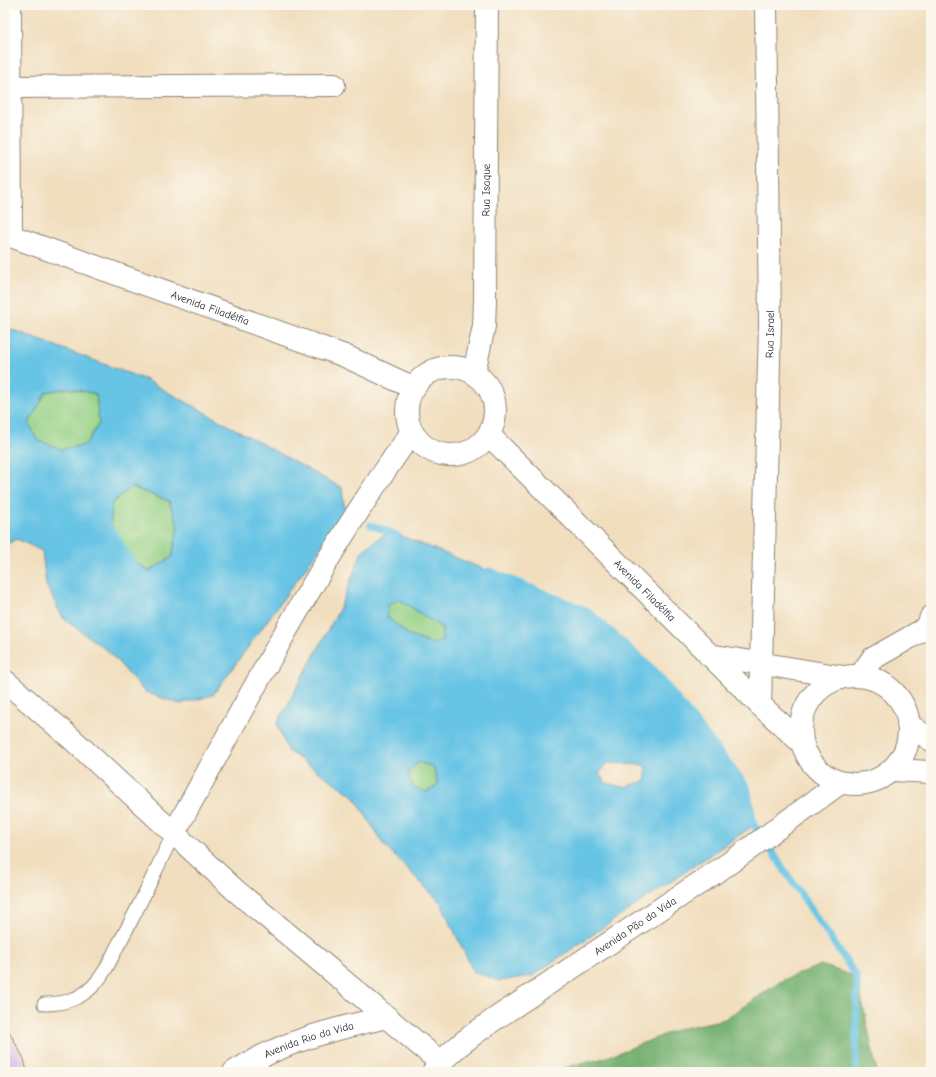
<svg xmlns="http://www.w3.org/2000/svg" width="936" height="1077" viewBox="0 0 936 1077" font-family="'Comic Neue',sans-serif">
	<rect width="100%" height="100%" fill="#fbf7ec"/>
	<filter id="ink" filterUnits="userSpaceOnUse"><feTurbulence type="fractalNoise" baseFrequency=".025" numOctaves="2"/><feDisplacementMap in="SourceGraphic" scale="8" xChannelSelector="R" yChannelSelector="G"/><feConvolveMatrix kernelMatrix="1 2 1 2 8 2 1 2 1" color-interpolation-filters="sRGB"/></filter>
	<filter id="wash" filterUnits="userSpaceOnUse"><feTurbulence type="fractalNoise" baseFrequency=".012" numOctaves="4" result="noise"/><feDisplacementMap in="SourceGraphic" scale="16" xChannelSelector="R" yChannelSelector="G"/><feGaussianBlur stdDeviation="0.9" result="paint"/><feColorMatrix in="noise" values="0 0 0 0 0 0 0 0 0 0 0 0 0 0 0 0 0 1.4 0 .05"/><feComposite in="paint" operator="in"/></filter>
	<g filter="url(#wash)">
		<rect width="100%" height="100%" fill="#f1debe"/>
		<g fill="#96d186" stroke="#607e58">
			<polygon points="68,388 96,394 99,424 85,445 61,449 37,440 29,423 46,392"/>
			<polygon points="131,487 169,501 178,526 172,557 149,571 126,556 110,528 112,503"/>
			<polygon points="399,599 442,628 442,640 432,644 410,636 387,617 388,606"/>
			<polygon points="418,762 433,767 438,785 427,792 413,787 408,773"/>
		</g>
		<polygon fill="#78b373" stroke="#526f4f" points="821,965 857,977 877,1072 554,1072 566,1067 605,1058 679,1029 725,1019 783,980"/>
		<g fill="#67c4e5" stroke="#497888" fill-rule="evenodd">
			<path d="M 5,327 L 146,380 L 342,488 L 345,514 L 213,695 L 180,704 L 145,692 L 109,652 L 63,618 L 46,585 L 42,551 L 17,539 L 5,545 ZM 68,388 L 96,394 L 99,424 L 85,445 L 61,449 L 37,440 L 29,423 L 46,392 ZM 132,487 L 169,501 L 178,526 L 172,557 L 149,571 L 126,556 L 110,528 L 112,503 Z"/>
			<path d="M 389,531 L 588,611 L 654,670 L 747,787 L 754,825 L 532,976 L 499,981 L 473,971 L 441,903 L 383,844 L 354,796 L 288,751 L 277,724 L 340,608 L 362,551 ZM 399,599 L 442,628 L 442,640 L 432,644 L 410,636 L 387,617 L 388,606 ZM 418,762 L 433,767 L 438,785 L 427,792 L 413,787 L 408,773 ZM 607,763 L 645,765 L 646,781 L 623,787 L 606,783 L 599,774 Z"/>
		</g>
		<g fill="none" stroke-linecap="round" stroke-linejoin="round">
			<g stroke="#67c4e5" stroke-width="7">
				<polyline points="103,522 110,527 135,567"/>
				<polyline points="371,525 397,535"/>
				<polyline points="489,571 588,611 654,670 747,787 754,825 857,977 856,1072"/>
			</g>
		</g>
		<g id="blocks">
			<polygon fill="#cfb4e9" points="5,1024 24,1059 27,1072 5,1072"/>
		</g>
	</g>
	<g filter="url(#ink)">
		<use href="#blocks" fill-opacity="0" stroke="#8e8474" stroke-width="1"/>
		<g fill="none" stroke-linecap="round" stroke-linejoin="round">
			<g stroke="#8e8474" stroke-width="15">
				<path id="lane" d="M 44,1004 C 63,1004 79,1000 93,986 C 104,975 110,961 117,947 C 138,910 155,871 174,833"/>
			</g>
			<g stroke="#8e8474" stroke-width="24">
				<g id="street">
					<polyline points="10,5 11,236"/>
					<polyline points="11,87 334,85"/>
					<path id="s1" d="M 5,234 L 345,356 L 414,388"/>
					<circle cx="451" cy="411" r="44"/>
					<path id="s2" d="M 474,373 L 484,326 L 485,301 L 487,5"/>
					<path id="s3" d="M 489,435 L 760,705 L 802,743"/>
					<polyline points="709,655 843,677"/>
					<polyline points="860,676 872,659 921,631 928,626 931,617"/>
					<circle cx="855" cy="730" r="54"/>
					<polyline points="5,681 72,739 235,890 440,1062"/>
					<path id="s4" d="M 760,705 L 770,324 L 766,5"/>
					<polyline points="908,724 931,740"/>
					<polyline points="892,770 931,772"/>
					<path d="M 174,833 C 249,698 321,558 412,432"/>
					<path id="s5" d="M 234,1072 C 280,1042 334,1029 387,1017"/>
					<path id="s6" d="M 433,1072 C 449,1051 471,1036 492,1021 L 728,864 L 840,783"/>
				</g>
			</g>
			<use href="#lane" stroke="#fff" stroke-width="13"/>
			<use href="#street" stroke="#fff" stroke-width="22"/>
		</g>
	</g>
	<g text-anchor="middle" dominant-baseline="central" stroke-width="3" stroke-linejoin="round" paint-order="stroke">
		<g font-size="11" fill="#2b2b2b" stroke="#fbf7ec">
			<text stroke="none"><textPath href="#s2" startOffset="184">Rua Isaque</textPath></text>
			<text stroke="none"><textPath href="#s1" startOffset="218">Avenida Filadélfia</textPath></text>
			<text stroke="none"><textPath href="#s4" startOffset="371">Rua Israel</textPath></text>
			<text stroke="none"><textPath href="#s3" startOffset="220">Avenida Filadélfia</textPath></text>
			<text stroke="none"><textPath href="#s6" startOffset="250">Avenida Pão da Vida</textPath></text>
			<text stroke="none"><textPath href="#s5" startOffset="82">Avenida Rio da Vida</textPath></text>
		</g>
	</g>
	<rect width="936" height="1077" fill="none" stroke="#fbf7ec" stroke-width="20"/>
</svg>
